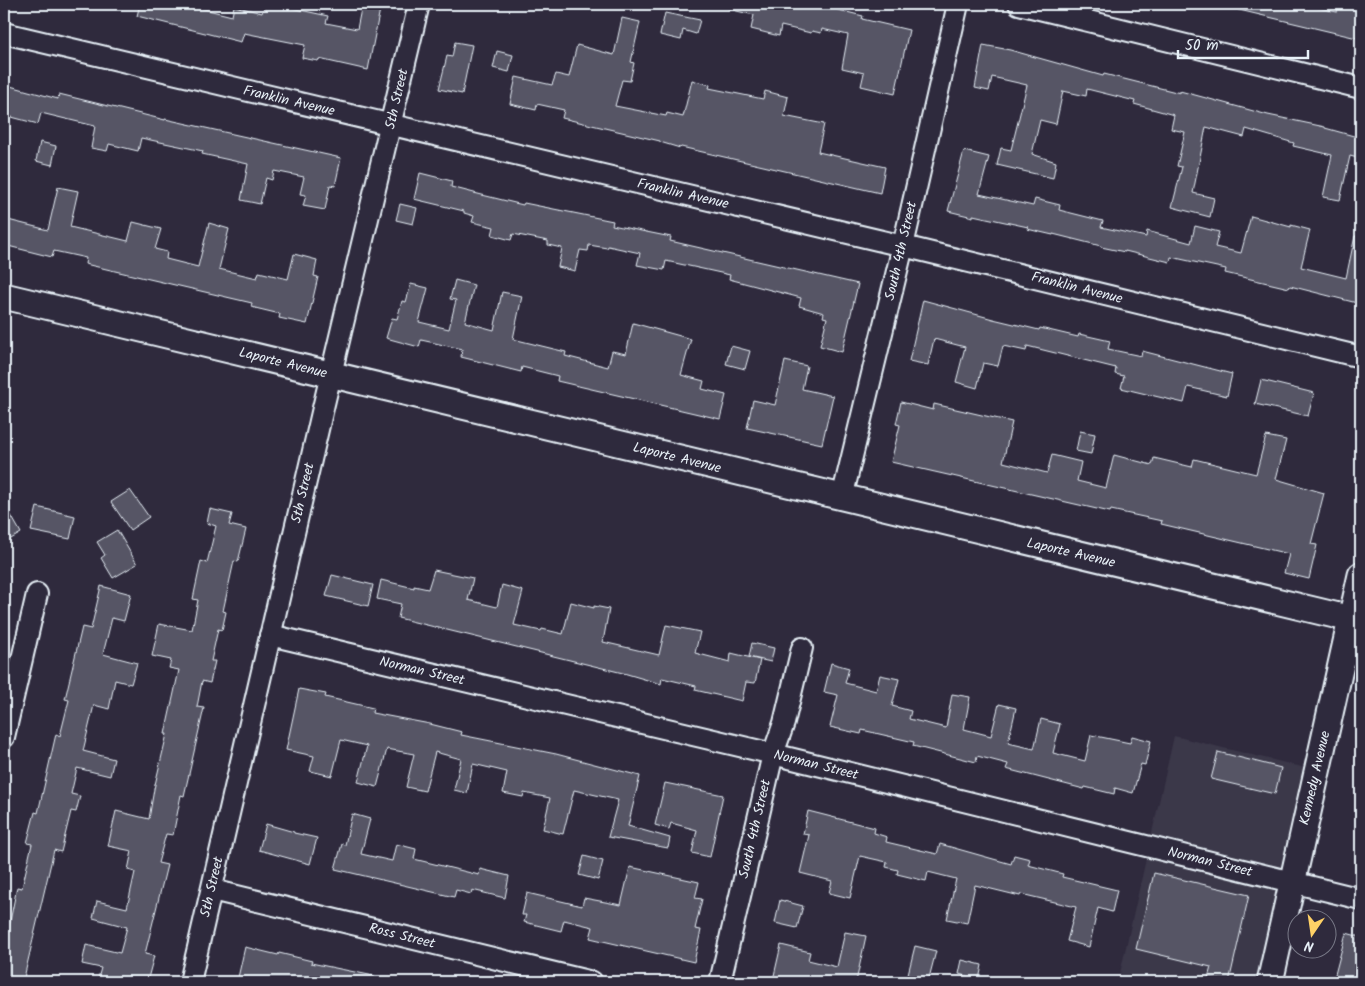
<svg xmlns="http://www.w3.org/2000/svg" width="1365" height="986" viewBox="0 0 1365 986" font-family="Kalam,sans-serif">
	<rect width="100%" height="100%" fill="#2f2a3d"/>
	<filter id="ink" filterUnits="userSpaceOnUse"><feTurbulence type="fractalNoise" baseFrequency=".02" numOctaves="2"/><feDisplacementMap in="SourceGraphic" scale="10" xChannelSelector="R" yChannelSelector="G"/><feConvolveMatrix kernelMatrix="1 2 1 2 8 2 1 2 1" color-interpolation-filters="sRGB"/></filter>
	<g filter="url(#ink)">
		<polygon fill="#3b3749" points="1174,736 1314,770 1265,982 1118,982"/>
		<g fill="#575565" stroke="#e8f1f8">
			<polygon points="140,4 184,4 232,16 234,6 262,13 265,4 283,4 282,6 328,16 326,23 357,29 362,4 381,4 368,70 319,59 318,61 302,58 305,45 244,33 241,42 137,16"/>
			<polygon points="728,4 814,4 863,16 862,19 909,30 895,94 861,86 864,73 842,68 848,35 822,29 821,33 812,31 811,33 781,26 779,36 751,29 754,15 728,9"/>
			<polygon points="1236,4 1311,4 1310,6 1337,12 1339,4 1361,6 1361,39 1235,9"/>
			<polygon points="665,13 700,20 696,34 683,30 681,40 660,35"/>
			<polygon points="622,18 640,22 631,62 634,63 630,81 622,80 615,106 666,116 667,113 683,117 692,80 710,85 709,88 763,99 765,91 788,97 784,116 824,124 818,152 885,167 880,193 681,147 680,148 660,142 660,141 562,118 564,110 537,104 536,110 510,104 516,77 552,85 556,74 569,77 577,45 614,55"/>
			<polygon points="455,42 472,45 462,94 439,89 447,56 452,57"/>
			<polygon points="983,45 1010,50 1103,76 1104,74 1180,93 1180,91 1206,98 1268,115 1325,127 1325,128 1361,138 1361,159 1350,156 1340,200 1323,197 1332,155 1293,146 1294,143 1246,129 1244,137 1206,127 1193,193 1214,198 1210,217 1172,207 1182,167 1177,166 1185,132 1171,129 1174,115 1134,104 1135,101 1087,89 1086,96 1063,91 1056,124 1040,120 1032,154 1056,162 1053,178 997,165 1001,148 1011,150 1027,85 992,77 989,91 975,88"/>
			<polygon points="497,51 513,55 509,72 493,68"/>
			<polygon points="10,86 58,99 59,94 165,120 165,119 341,158 335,186 330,185 325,210 303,206 306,195 300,194 304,177 274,171 272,180 266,178 260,204 241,200 248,164 202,154 203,151 141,138 138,151 109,144 107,151 91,148 95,126 41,113 38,124 4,115"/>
			<polygon points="40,142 56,146 52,165 36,161"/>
			<polygon points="964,151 989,157 979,194 1033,206 1035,199 1060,205 1059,210 1103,221 1101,227 1146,237 1147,231 1191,243 1195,226 1219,232 1215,247 1241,253 1251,216 1291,227 1291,225 1310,230 1301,267 1346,278 1355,236 1361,237 1361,304 1290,286 1289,288 1225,273 1226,269 1171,257 1170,262 1125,251 1125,252 1101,247 1101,246 1053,234 1053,235 1027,229 1028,227 973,215 973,217 948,211"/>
			<polygon points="420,173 452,181 451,187 478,194 523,205 524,203 613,221 612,225 671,237 670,241 858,284 842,352 820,346 827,318 823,317 824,313 799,306 801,298 729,279 730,275 666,261 664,270 637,265 640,253 608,246 607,248 589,245 588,251 580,250 575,271 558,267 562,248 548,245 548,241 513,234 511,240 492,235 494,227 472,222 474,216 464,213 464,211 414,199"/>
			<polygon points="58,187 78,191 70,227 128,241 133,222 161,229 155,249 167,252 166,259 198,267 209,223 229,229 219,269 257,278 259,272 288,279 294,254 317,260 314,276 318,277 307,324 279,318 280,314 251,307 252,303 85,264 86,258 54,251 52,257 4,245 4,219 48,230"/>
			<polygon points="400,204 417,208 413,224 396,220"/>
			<polygon points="455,280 474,285 465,322 494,330 502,292 522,296 513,339 566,352 565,356 608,367 612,351 626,354 633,323 691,339 681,375 704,381 702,389 726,395 720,419 557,381 558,376 522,367 521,372 461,357 462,349 421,340 419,347 386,338 392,318 397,319 402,301 406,302 411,284 428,288 419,322 449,329 456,300 450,299"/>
			<polygon points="923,300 993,319 1039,330 1040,328 1078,337 1079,334 1110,341 1108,349 1141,356 1142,351 1232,374 1227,396 1188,387 1184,403 1121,388 1124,376 1115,374 1116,368 1027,346 1026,351 1003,346 998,366 983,363 977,388 956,382 965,347 934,339 928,365 909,361"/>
			<polygon points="731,346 750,351 745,369 726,364"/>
			<polygon points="785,361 807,366 802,389 833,396 822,444 747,428 753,400 775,405"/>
			<polygon points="1261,380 1314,393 1308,416 1255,404"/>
			<polygon points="901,402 933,410 934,404 1012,422 1003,462 1047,473 1052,455 1081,462 1077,481 1106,488 1114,455 1152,465 1154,458 1192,467 1194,459 1256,474 1266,436 1286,440 1276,479 1324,493 1311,544 1317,545 1309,579 1284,573 1289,554 1161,524 1162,521 1111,510 1110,512 891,462 900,425 896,424"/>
			<polygon points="1080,431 1095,434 1091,454 1076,451"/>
			<polygon points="130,490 149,517 130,530 111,502"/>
			<polygon points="4,503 21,533 4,543"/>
			<polygon points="37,507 75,516 70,539 31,531"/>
			<polygon points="210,509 232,514 229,525 246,529 238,562 234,561 223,611 226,612 222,630 218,629 211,661 215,661 210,683 202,681 197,707 204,708 184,796 181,795 173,835 166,834 158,863 167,865 145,954 154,956 147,982 97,982 101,968 82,964 86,945 120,953 127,927 93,918 97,901 127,908 135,872 128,870 132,851 108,846 116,811 149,819 154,789 167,734 165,734 179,670 169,668 171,660 152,656 159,624 192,630 198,600 193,599 201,561 207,563 216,526 207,523"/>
			<polygon points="117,530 137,564 113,578 101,558 105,555 97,542"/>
			<polygon points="434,570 473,578 468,600 497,607 502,585 523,591 514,625 541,631 542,629 563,634 571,602 594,608 594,606 609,609 603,642 659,655 666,625 700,632 695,653 730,662 731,653 760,660 755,683 746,682 742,701 695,690 696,686 662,678 661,684 627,674 398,618 401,604 377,599 381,580 414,588 414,586 428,589"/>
			<polygon points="332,575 373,585 368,606 326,596"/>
			<polygon points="101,586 131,594 124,621 112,618 103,654 137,663 131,684 115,680 109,709 94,705 83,751 114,759 110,776 77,768 71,794 80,796 76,812 71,811 61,852 54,850 23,982 4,982 4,951 17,887 22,888 32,844 27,843 35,812 38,813 56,734 60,736 69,700 65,699 82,627 91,629"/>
			<polygon points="752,643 774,648 771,662 749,657"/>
			<polygon points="831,663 849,668 845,683 876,691 880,675 899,679 892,706 911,711 909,719 946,728 952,694 970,697 964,729 991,736 999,704 1016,708 1008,743 1034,749 1041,719 1060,724 1053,753 1085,761 1091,735 1130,743 1132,736 1151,741 1145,765 1141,764 1133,793 1115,788 1114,794 1085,787 1084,789 1006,769 1008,764 977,756 976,762 913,746 914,742 862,730 861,734 830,727 838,695 824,692"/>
			<polygon points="299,689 326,694 325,697 373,708 372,713 430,724 462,732 461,735 556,754 640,776 628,826 670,838 668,848 608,837 618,800 574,790 563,834 543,829 550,798 524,793 523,797 503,793 507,772 473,764 467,793 454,790 461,759 435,752 425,791 406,787 414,754 387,749 377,787 358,782 367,746 341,740 332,776 310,771 314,756 286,750"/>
			<polygon points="1218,752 1281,768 1275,794 1211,779"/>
			<polygon points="665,783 723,795 710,857 692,853 697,830 671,823 669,829 655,825"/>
			<polygon points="808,811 875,828 874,833 887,837 886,842 937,854 940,844 1011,864 1014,855 1030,859 1028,865 1063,874 1062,877 1117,890 1112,912 1098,908 1089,947 1067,941 1076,907 1021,894 1020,896 975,885 967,923 947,919 956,879 928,872 926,881 897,874 898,870 886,867 887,862 860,856 850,898 829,893 832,881 800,873 809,835 803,834"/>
			<polygon points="352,814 370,819 361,854 392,861 396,844 416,849 414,859 479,875 480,869 509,876 505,898 472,890 471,894 456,890 454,897 335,869 342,844 345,845"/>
			<polygon points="266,824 294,832 294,833 317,838 310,864 259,850"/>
			<polygon points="584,856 603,861 598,880 579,875"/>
			<polygon points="630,867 699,882 695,898 702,899 695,929 701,930 694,962 590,938 593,927 564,920 561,931 524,922 526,915 522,915 527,893 582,906 584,898 621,905"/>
			<polygon points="1154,873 1249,895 1229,982 1208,978 1211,967 1136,949"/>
			<polygon points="780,900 803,906 797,928 775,923"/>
			<polygon points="845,932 866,936 856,982 784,982 773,980 781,945 810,952 808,960 837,967"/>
			<polygon points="1346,933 1361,937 1361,956 1358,970 1361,971 1361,982 1333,982"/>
			<polygon points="915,946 936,951 928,982 906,982"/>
			<polygon points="245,947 278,955 279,953 312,961 311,963 374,976 374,982 237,982"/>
			<polygon points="962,960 982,965 979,980 959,974"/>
		</g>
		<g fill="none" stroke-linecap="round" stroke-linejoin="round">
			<g stroke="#e8f1f8" stroke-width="24">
				<g id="minor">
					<polyline points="1019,4 1361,88"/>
					<polyline points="4,33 903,246 1361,357"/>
					<polyline points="842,498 903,246 958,4"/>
					<polyline points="270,635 773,754 1361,899"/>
					<polyline points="4,737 37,594"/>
					<polyline points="212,890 592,982"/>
					<polyline points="190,982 323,408 419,4"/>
					<polyline points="720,982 773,754 784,723 802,648"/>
				</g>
			</g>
			<g stroke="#e8f1f8" stroke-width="29">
				<g id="tertiary">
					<polyline points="4,296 1351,619"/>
					<polyline points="1270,982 1361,575"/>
				</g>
			</g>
			<use href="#minor" stroke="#2f2a3d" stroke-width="20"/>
			<use href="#tertiary" stroke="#2f2a3d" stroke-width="25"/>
		</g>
	</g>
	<g text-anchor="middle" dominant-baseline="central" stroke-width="4" stroke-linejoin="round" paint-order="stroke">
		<g font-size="14" fill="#e8f1f8" stroke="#2f2a3d">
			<text transform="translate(397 99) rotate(-77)">5th Street</text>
			<text transform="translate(289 101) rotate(13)">Franklin Avenue</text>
			<text transform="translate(683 194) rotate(13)">Franklin Avenue</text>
			<text transform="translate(901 251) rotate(-77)">South 4th Street</text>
			<text transform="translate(1077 288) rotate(14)">Franklin Avenue</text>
			<text transform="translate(283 363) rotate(14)">Laporte Avenue</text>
			<text transform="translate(677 458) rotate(14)">Laporte Avenue</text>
			<text transform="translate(303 493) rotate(-77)">5th Street</text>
			<text transform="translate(1071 553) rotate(13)">Laporte Avenue</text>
			<text transform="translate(422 671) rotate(13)">Norman Street</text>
			<text transform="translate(816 765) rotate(14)">Norman Street</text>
			<text transform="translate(1315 778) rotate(-77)">Kennedy Avenue</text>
			<text transform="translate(755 829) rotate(-77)">South 4th Street</text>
			<text transform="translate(1210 862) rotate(14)">Norman Street</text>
			<text transform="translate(212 887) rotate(-77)">5th Street</text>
			<text transform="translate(402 936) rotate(14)">Ross Street</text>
		</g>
	</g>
	<rect width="1365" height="986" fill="none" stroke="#2f2a3d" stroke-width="20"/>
	<rect x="10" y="10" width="1345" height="966" fill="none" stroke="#e8f1f8" stroke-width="2" filter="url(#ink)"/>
	<g transform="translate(1312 934) rotate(193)"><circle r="24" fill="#2f2a3d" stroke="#797a88"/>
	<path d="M0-4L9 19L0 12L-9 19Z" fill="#ffd166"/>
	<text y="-8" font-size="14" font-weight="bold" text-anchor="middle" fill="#e8f1f8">N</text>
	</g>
	<path d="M1178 50v8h130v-8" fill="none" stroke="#e8f1f8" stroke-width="2.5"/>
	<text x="1185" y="50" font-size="15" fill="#e8f1f8" stroke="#2f2a3d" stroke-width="4" paint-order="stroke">50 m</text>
</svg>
